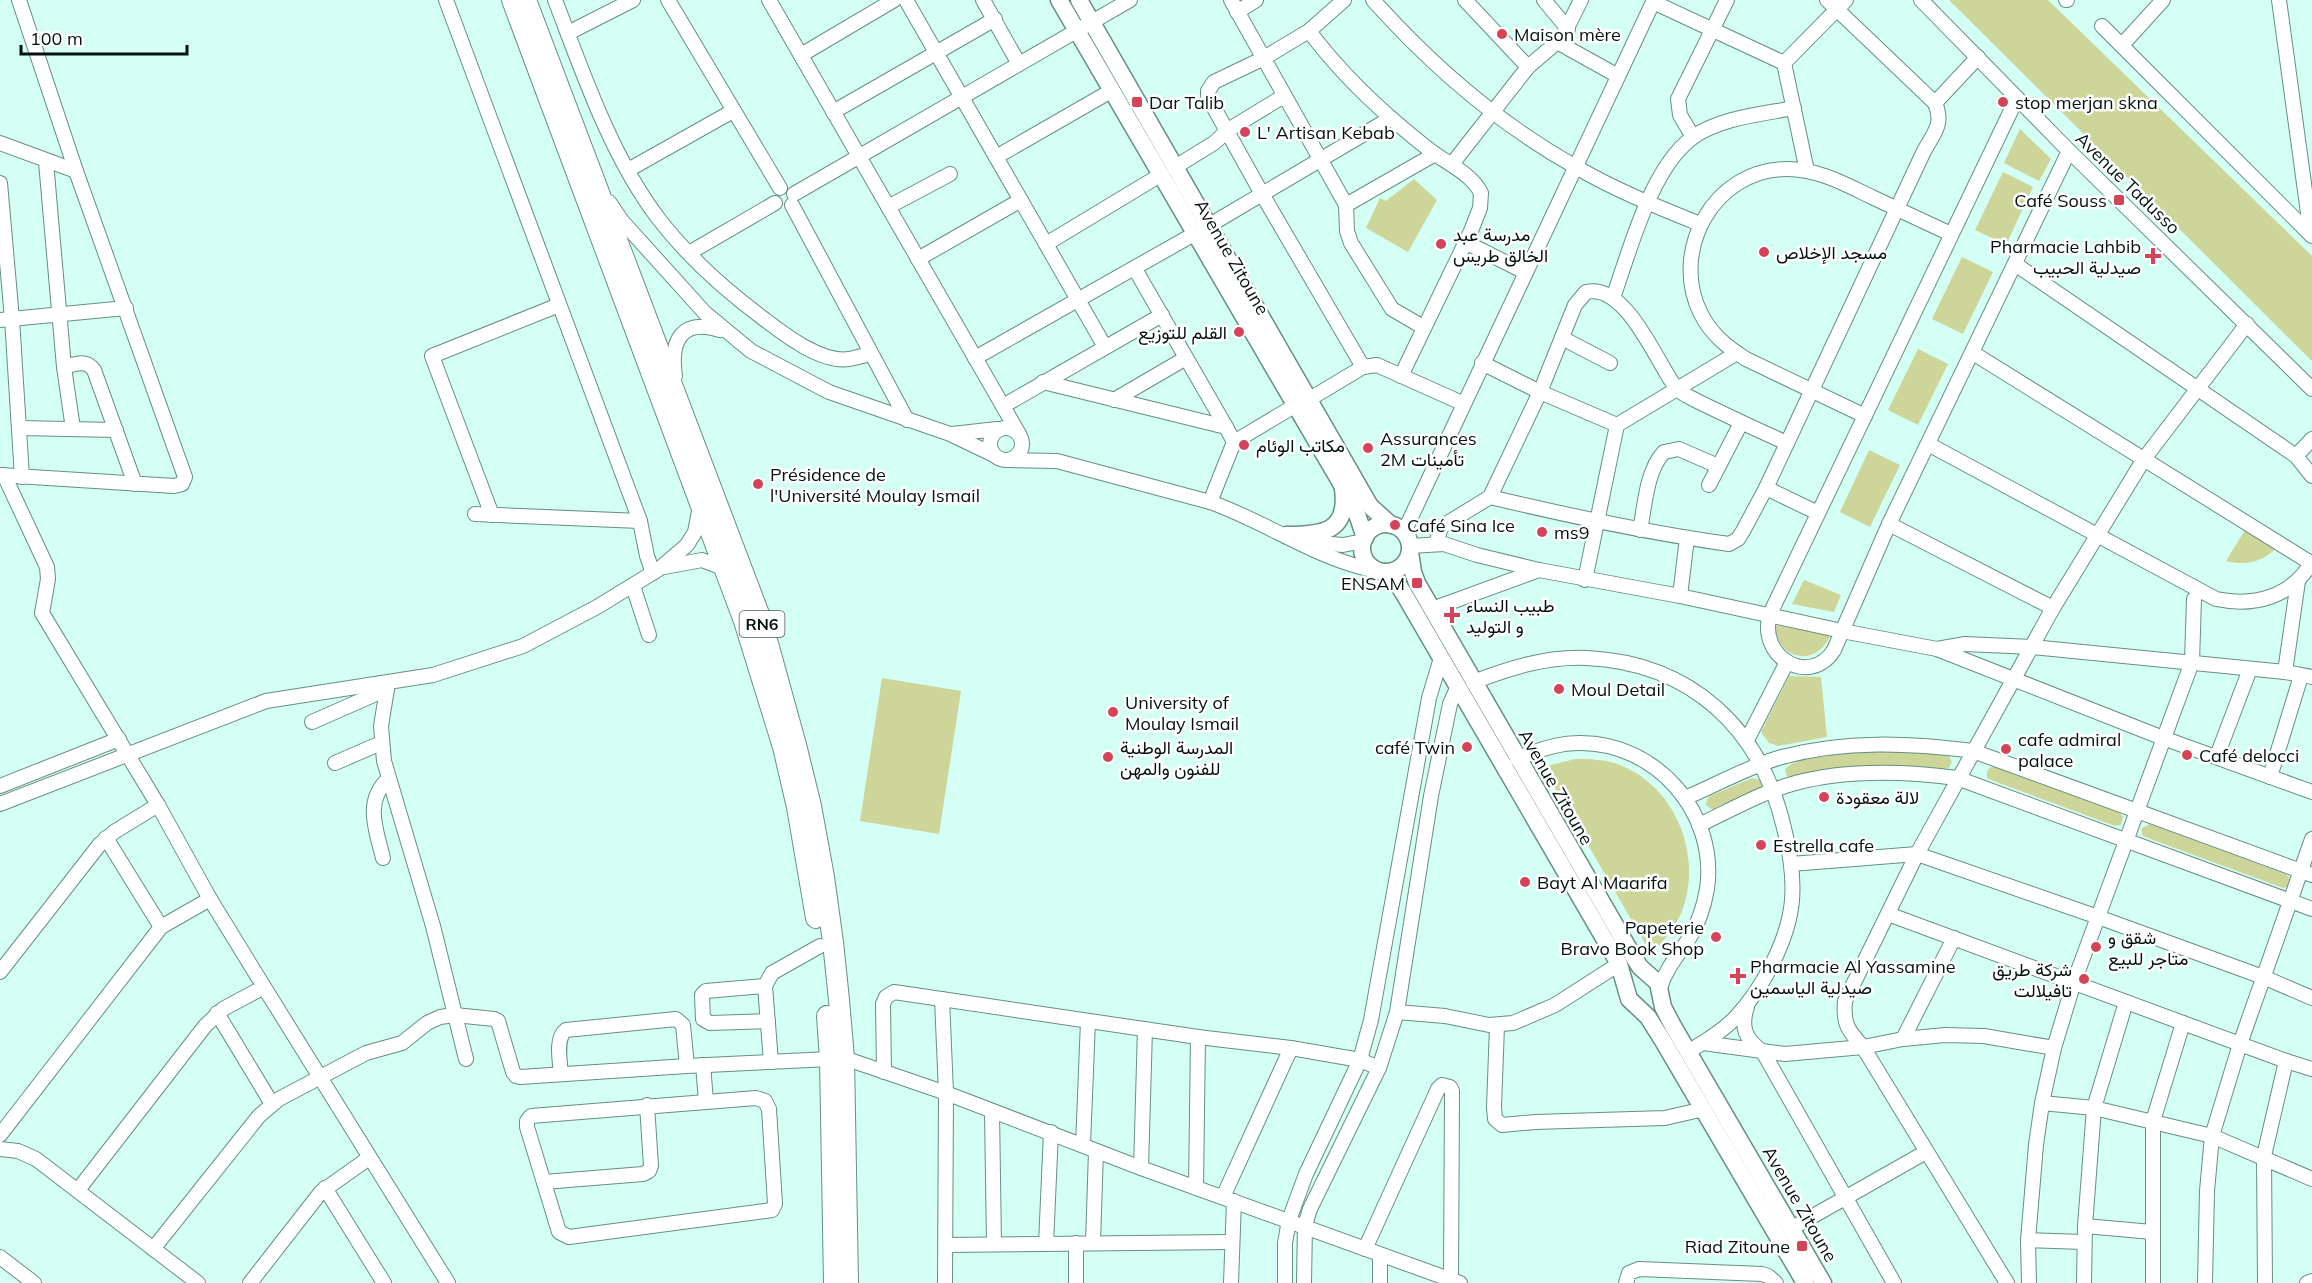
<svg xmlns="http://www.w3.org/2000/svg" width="2312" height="1283" viewBox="0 0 2312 1283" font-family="Mulish,Vazirmatn,sans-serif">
	<rect width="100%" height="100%" fill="#d3fff4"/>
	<g fill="#cdd598">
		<polygon points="1949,0 2048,0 2312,256 2312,361"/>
		<polygon points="2020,129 2051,159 2039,181 2004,163"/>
		<polygon points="2003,172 2033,187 2006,245 1975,230"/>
		<polygon points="1414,179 1437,200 1408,252 1366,228 1380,198 1386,201"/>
		<polygon points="1962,257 1993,272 1963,334 1932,319"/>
		<polygon points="1918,349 1948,364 1918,425 1888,410"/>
		<polygon points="1869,450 1900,465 1870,527 1840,512"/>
		<path d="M 2245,530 L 2277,548 C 2261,562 2247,566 2226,561 Z"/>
		<polygon points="1804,580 1841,595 1834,612 1792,604"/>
		<path d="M 1775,625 L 1825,634 L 1830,636 C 1815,669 1777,659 1775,625 Z"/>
		<polygon points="1789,676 1821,677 1827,737 1778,746 1769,743 1761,732"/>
		<polygon points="882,678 961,691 939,834 860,821"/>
		<path d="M 1870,751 L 1919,752 L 1945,754 L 1949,756 L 1952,762 L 1949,768 L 1945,769 C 1893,762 1843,768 1792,778 L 1787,776 L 1785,770 C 1791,756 1854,753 1870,751 Z"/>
		<path d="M 1575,759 C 1590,759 1605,759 1620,765 C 1674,786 1701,851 1684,905 C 1679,923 1664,941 1651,954 L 1543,767 Z"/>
		<polygon points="1996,767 2120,813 2123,817 2121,825 2115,826 1991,780 1987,778 1987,771 1991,767"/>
		<polygon points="1752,778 1760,780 1762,784 1759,790 1713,810 1706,805 1707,799 1710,796"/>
		<polygon points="2150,824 2286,874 2292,881 2289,887 2283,888 2145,837 2142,835 2142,828"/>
	</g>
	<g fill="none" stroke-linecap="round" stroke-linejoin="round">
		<g stroke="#668e85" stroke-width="16">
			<g id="minor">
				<polyline points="446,0 640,521 647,556 653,573"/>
				<path d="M 555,0 C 583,73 611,156 658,218 C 688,257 725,290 764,319 C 785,335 821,363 849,359 C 856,358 864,355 871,354"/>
				<polyline points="668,0 780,188"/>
				<polyline points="769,0 1019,434"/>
				<polyline points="906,0 1105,347"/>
				<polyline points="983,0 1019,64"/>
				<polyline points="1231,0 1346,205 1347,231 1351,243 1392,309 1423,327"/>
				<polyline points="1344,0 1309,31 1262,59 1214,82 1208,91 1208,97 1262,194 1363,367 1377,365 1462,403"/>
				<path d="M 1373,0 C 1432,66 1499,124 1576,167 C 1615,190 1658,207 1700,224"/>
				<polyline points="1465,0 1528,67"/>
				<polyline points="1544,0 1568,29"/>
				<polyline points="1921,0 2069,151 2312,389"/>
				<polyline points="2066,0 2067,0"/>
				<polyline points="2279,0 2311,235"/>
				<polyline points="1653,2 1784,63"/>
				<polyline points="1237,12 1256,0"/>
				<polyline points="2102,26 2312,236"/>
				<path d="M 1309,31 C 1333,63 1361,92 1392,119 C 1406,131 1420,143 1435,154 C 1451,165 1472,175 1481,193 L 1480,208 L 1471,231 L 1401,376"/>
				<polyline points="568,33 633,0"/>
				<polyline points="1557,42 1618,76"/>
				<polyline points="2122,45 2163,0"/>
				<polyline points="801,55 894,0"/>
				<polyline points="1784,63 1807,171"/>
				<polyline points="1784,63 1846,0"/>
				<path d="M 2017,98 L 1770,614 C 1757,657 1810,688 1834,650 L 1889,524 L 2069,151"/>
				<polyline points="1935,103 1978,57"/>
				<polyline points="833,112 995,19"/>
				<polyline points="1693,137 1680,115 1678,99 1727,0"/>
				<polyline points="0,143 76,171"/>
				<polyline points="996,157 1111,91"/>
				<polyline points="46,162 64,367 73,429"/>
				<polyline points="1452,164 1528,67 1562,38 1581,0"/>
				<polyline points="1175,167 1214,143 1228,130 1284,96"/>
				<polyline points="628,170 733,111"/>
				<polyline points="0,183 12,319 22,477"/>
				<polyline points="794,194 1130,0"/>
				<polyline points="609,202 622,221 705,313 751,351 829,392 950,434 994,455"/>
				<polyline points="792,205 907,420"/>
				<polyline points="1346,205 1435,154"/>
				<polyline points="888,207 950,174"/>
				<polyline points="1208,226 1391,118"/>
				<polyline points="1465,242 1525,272"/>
				<polyline points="1046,244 1162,174"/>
				<polyline points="689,253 775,203"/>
				<polyline points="918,259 1021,200"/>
				<polyline points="2015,264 2296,456 2312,476"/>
				<polyline points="1135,269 1226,427"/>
				<path d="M 1613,298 C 1630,250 1651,168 1692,138 C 1718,118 1763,114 1794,108"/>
				<polyline points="0,320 126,308"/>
				<polyline points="1562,338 1610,363"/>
				<polyline points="1973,353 2311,563"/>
				<polyline points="975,358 1196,233"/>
				<polyline points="1482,363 1540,392 1617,425"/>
				<path d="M 64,367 C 75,364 86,359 94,370 L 135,484"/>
				<path d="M 675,376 C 670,341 681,318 720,330"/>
				<polyline points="1043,382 1226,427 1234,442"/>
				<polyline points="1114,400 1186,358"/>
				<polyline points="1308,400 1363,367"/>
				<polyline points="1003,406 1162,315"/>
				<path d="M 1865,416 L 1746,359 C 1727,347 1711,334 1701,314 C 1669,251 1714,169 1787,169 C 1818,169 1845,184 1872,197 C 1899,210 1925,222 1951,234"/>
				<circle cx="1006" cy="444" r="16"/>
				<polyline points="19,428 116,430"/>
				<polyline points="952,434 997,429"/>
				<path d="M 1928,444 L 2216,599 C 2255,607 2291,597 2312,562"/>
				<polyline points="2296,456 2312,439"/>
				<path d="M 1010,460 L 1057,461 L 1210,502 C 1267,522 1318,560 1377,571"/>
				<polyline points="0,475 174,486 182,484 185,477 76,171 19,0"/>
				<polyline points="4,475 47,567 48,579 42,613 158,805 210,899 264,987 448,1283"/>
				<polyline points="1709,485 1741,423"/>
				<polyline points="1766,488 1818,513"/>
				<path d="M 1490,497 C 1570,516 1648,533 1729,544 L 1738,539 L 1743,531 L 1766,488 L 1924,151 C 1934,133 1944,124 1935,103 L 1827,0"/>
				<polyline points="1210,502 1234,442 1296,405"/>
				<polyline points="475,514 640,521"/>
				<polyline points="492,515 432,356 559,305"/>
				<polyline points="1889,524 2053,608"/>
				<path d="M 1640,530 C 1645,506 1646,471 1664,452 L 1679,449 L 1718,466"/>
				<polyline points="1404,532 1654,0"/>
				<polyline points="1307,542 1343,545 1363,541"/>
				<path d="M 1436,544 L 1441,527 L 1490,497 L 1540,392 L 1575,305 L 1586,292 C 1626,282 1657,363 1676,388 C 1681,394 1692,398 1699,402 C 1728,416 1757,430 1787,443"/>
				<polyline points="1410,546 1444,544 1477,555 1539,570 1680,596 1842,631 1937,649 2163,738 2312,792"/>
				<polyline points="664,567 702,560 723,568"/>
				<polyline points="1585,580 1617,425 1737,353"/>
				<polyline points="633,586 649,635"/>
				<polyline points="1680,596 1687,538"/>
				<polyline points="1432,609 1539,570"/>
				<polyline points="1937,649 1965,644 2032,647 2285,672 2312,677"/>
				<polyline points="2285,672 2298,581"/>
				<path d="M 1473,682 C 1510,668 1547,656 1587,658 C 1692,663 1761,729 1784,828 C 1790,852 1794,876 1792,900 C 1789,939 1762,990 1735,1018 C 1722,1032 1704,1042 1688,1052"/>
				<polyline points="388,683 381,726 384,761 433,926 466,1059"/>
				<polyline points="312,722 387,689"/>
				<polyline points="1747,740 1787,662"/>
				<polyline points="2217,756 2250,669"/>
				<path d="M 1517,759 C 1537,750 1557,743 1579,743 C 1656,742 1718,813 1707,889 C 1704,906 1699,922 1690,937 C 1679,954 1666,968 1660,988"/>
				<polyline points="335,763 381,743"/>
				<polyline points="2270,777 2301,676"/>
				<polyline points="0,786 119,739"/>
				<path d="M 1685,798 C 1716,785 1749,766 1782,757 C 1846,740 1908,743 1973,751 L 2312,875"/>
				<polyline points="0,804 266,701 433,675 523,646 597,607 659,569 687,545 695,532 700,506"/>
				<path d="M 1699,825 C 1729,811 1760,793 1792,784 C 1845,769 1903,771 1957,778 L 2312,909"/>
				<polyline points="106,838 161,927"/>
				<path d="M 383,858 C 376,829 364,802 388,779"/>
				<polyline points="1791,864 1917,854 2098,917 2263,977 2312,998"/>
				<polyline points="1888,914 2286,1061 2312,1069"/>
				<polyline points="0,972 100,844 114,832 158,805"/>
				<polyline points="765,986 706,991 702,995 703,1019 710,1023 768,1021"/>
				<polyline points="942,999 946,1093 945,1283"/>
				<path d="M 1747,1007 C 1740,1028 1746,1040 1763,1052 L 1894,1283"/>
				<polyline points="1397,1012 1445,1016 1489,1025 1513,1023 1555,1005 1619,964"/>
				<polyline points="217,1013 272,1104"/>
				<polyline points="1497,1026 1494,1107 1495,1119 1502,1125 1535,1122 1665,1118 1704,1109"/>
				<polyline points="1903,1039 1954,938"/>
				<polyline points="1703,1043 1785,1054 1863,1047 1903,1039 1945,1035 1984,1036 2054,1048"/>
				<polyline points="844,1058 946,1093 1141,1168 1460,1283"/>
				<polyline points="771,1062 765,986 772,973 820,946"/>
				<polyline points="703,1065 706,1101"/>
				<polyline points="884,1072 883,1004 886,997 894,992 1198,1037 1291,1048 1360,1060 1379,1068"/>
				<path d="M 561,1074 C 560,1061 555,1038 566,1030 L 676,1019 L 683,1025 L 687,1066"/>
				<polygon points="756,1098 765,1101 769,1109 775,1204 772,1210 569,1237 559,1232 527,1127 527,1121 531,1116"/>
				<polyline points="2042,1103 2094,1108 2212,1136 2312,1179"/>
				<polyline points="992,1111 994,1244"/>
				<polyline points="0,1135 161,927 210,899"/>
				<polyline points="1083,1145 1088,1021"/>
				<polyline points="0,1149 18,1151 36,1159 198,1283"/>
				<polyline points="1141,1168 1145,1029"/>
				<polyline points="544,1182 643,1174 649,1171 651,1166 647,1105"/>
				<polyline points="325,1188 384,1283"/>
				<polyline points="1196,1188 1198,1037"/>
				<polyline points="78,1190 205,1026 223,1009 264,987"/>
				<polyline points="1223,1197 1291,1048"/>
				<polyline points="2085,1226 2152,1232"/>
				<polyline points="1792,1228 1926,1152"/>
				<polyline points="2028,1240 2084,1242"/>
				<polyline points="1076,1243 1076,1283"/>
				<polyline points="1093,1243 1096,1151"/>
				<polyline points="1046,1244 1051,1132"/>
				<polyline points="946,1245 1231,1242"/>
				<polyline points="153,1249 259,1116 279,1099 366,1053 402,1043 427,1023 440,1017 455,1015 494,1019 498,1021 513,1072 516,1076 520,1077 687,1066 830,1059"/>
				<polyline points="1365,1249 1438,1089 1442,1085 1450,1087 1452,1091 1451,1280"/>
				<polyline points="0,1257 34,1283"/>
				<polyline points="250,1283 321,1192 369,1158"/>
				<polyline points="1231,1283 1234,1201"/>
				<polyline points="1285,1283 1285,1243 1289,1220 1306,1174 1360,1060 1371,1020 1429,698 1441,658"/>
				<polyline points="1304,1283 1305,1225 1310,1209 1379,1068 1397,1012 1431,796 1450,704 1458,686"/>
				<polyline points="1380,1283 1380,1255"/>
				<polyline points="1626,1283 1629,1273 1639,1269 1762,1274 1768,1276 1776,1283"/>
				<path d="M 2007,1283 L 1863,1047 C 1848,1030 1843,1025 1845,1001 L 1917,854 L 2053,608 L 2144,459 L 2247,324"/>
				<polyline points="2029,1283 2028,1240 2036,1145 2042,1103 2054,1048 2074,982 2192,662 2194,599"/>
				<polyline points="2084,1283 2085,1226 2094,1108 2126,1002"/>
				<polyline points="2153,1283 2153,1121 2183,1023"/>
				<polyline points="2205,1283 2207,1191 2212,1136 2240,1044 2312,839"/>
				<polyline points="2265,1283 2264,1156 2286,1061"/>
				<polyline points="2307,1283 2312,1281"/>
			</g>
		</g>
		<g stroke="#668e85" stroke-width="19">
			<g id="major">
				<polyline points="1059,0 1342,485 1358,517 1365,538"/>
				<polyline points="1079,0 1370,506 1391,525"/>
				<circle cx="1386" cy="548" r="24"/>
				<path d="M 1286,535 C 1321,535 1349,533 1343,489"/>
				<polyline points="1410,552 1413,572 1417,583 1633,956 1640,967 1658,983 1663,1007 1673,1026 1823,1283"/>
				<polyline points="1384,572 1397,583 1404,594 1619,964 1629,999 1648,1017 1663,1041 1805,1283"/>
			</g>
		</g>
		<g stroke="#668e85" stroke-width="22">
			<g id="highway">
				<polyline points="512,0 744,621 783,747 797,807 816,918"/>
				<polyline points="526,0 762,622 796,745 811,806 824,877 833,942 839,1000 844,1058 848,1283"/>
				<polyline points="827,1016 830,1059 834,1283"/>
			</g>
		</g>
		<use href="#minor" stroke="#fff" stroke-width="14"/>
		<use href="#major" stroke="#fff" stroke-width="16"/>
		<use href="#highway" stroke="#fff" stroke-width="20"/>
	</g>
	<g fill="#d44357" stroke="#fff" stroke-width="2">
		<circle cx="1502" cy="34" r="6"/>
		<rect x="1131" y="96" width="12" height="12" rx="3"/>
		<circle cx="2003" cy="102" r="6"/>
		<circle cx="1245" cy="132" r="6"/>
		<rect x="2113" y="194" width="12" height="12" rx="3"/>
		<circle cx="1441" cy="244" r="6"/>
		<circle cx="1764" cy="252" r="6"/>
		<path d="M2150 247h6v6h6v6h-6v6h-6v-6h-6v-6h6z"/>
		<circle cx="1239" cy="332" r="6"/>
		<circle cx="1244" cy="445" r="6"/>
		<circle cx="1368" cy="448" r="6"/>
		<circle cx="758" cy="484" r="6"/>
		<circle cx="1395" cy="525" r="6"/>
		<circle cx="1542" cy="532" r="6"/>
		<rect x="1411" y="577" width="12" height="12" rx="3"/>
		<path d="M1449 606h6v6h6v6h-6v6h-6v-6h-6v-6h6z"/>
		<circle cx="1559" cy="689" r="6"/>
		<circle cx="1113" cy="712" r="6"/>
		<circle cx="1467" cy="747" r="6"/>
		<circle cx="2006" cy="749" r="6"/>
		<circle cx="2187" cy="755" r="6"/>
		<circle cx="1108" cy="757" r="6"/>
		<circle cx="1824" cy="797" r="6"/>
		<circle cx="1761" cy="845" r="6"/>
		<circle cx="1525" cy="882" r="6"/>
		<circle cx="1716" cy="937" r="6"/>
		<circle cx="2096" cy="947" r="6"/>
		<path d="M1735 967h6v6h6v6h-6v6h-6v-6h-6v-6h6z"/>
		<circle cx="2084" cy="979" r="6"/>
		<rect x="1796" y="1240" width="12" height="12" rx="3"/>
	</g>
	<g text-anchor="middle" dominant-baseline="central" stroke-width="5" stroke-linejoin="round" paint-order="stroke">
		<rect fill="#fff" stroke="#4f5957" stroke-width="1.5" x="739.5" y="611" width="45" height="26" rx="4.5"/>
		<g font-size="16" font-weight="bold" fill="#03120f">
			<text x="762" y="624">RN6</text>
		</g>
		<g font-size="18" fill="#03120f" stroke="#fff" text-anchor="start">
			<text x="1514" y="34">Maison mère</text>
			<text x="1149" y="102">Dar Talib</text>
			<text x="2015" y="102">stop merjan skna</text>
			<text x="1257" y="132">L' Artisan Kebab</text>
			<text x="2107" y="200" text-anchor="end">Café Souss</text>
			<text x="1453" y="234">مدرسة عبد<tspan x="1453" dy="21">الخالق طريس</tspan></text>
			<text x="2141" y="246" text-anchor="end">Pharmacie Lahbib<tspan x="2141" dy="21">صيدلية الحبيب</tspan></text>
			<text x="1776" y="252">مسجد الإخلاص</text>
			<text x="1227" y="332" text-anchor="end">القلم للتوزيع</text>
			<text x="1380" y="438">Assurances<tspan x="1380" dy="21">2M تأمينات</tspan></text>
			<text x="1256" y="445">مكاتب الوئام</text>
			<text x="770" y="474">Présidence de<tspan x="770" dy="21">l'Université Moulay Ismail</tspan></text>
			<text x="1407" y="525">Café Sina Ice</text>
			<text x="1554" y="532">ms9</text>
			<text x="1405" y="583" text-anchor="end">ENSAM</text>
			<text x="1466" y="605">طبيب النساء<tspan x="1466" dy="21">و التوليد</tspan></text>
			<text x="1571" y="689">Moul Detail</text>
			<text x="1125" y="702">University of<tspan x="1125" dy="21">Moulay Ismail</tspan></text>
			<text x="2018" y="739">cafe admiral<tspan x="2018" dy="21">palace</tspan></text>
			<text x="1120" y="747">المدرسة الوطنية<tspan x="1120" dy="21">للفنون والمهن</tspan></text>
			<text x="1455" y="747" text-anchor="end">café Twin</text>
			<text x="2199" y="755">Café delocci</text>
			<text x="1836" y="797">لالة معقودة</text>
			<text x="1773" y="845">Estrella cafe</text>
			<text x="1537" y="882">Bayt Al Maarifa</text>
			<text x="1704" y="927" text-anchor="end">Papeterie<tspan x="1704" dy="21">Bravo Book Shop</tspan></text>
			<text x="2108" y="937">شقق و<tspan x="2108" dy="21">متاجر للبيع</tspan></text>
			<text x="1750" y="966">Pharmacie Al Yassamine<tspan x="1750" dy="21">صيدلية الياسمين</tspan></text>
			<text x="2072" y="969" text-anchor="end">شركة طريق<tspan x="2072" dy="21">تافيلالت</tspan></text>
			<text x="1790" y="1246" text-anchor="end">Riad Zitoune</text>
		</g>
		<g font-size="18" fill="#03120f" stroke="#fff">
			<text transform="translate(2128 183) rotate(44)">Avenue Tadusso</text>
			<text transform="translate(1232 257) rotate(60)">Avenue Zitoune</text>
			<text transform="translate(1556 787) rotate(60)">Avenue Zitoune</text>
			<text transform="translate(1800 1204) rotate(60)">Avenue Zitoune</text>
		</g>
	</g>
	<path d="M21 45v9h166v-9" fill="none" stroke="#03120f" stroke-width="3"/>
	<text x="30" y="45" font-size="18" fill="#03120f" stroke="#ffffff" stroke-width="4.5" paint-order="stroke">100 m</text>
</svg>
